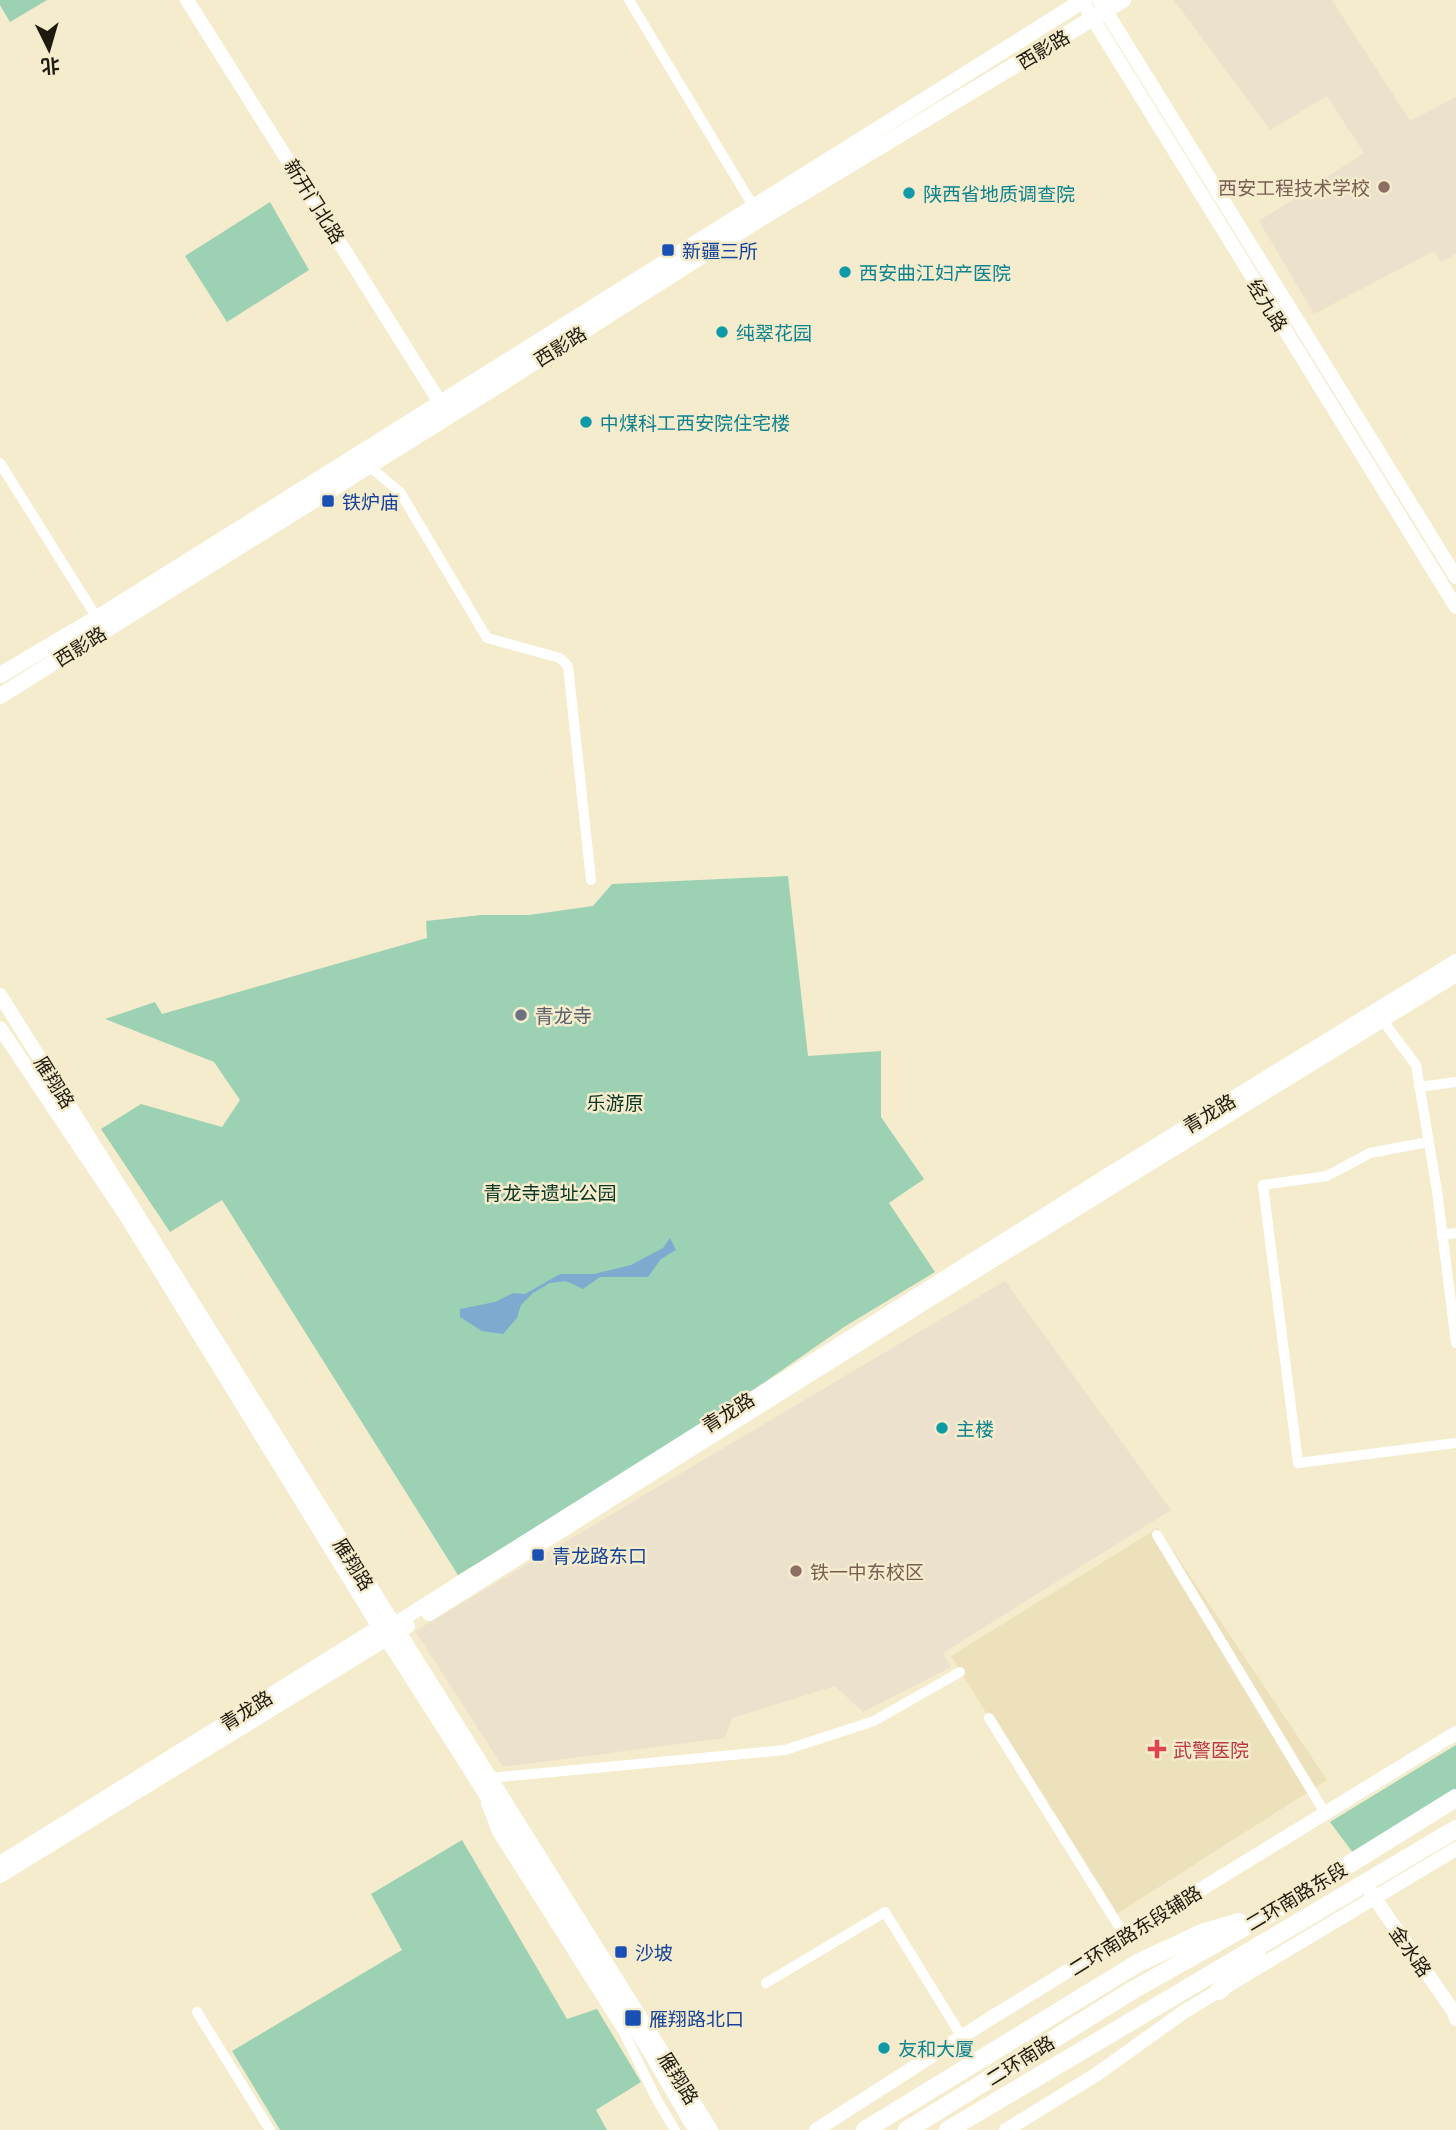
<svg xmlns="http://www.w3.org/2000/svg" width="1456" height="2130" viewBox="0 0 1456 2130" font-family="Lato,'Noto Sans SC',sans-serif">
	<rect width="100%" height="100%" fill="#f5eccd"/>
	<polygon fill="#ece1bb" points="1158,1528 1327,1780 1112,1917 951,1656"/>
	<g fill="#ece1cc">
		<polygon points="1174,0 1332,0 1410,121 1456,97 1456,254 1441,262 1434,251 1314,314 1259,221 1364,153 1327,96 1270,130"/>
		<polygon points="1005,1281 1171,1510 943,1653 951,1667 863,1712 835,1686 732,1718 725,1738 503,1767 415,1631"/>
	</g>
	<g fill="#9dd1b4">
		<polygon points="0,0 47,0 10,22 0,5"/>
		<polygon points="270,202 309,270 227,322 185,256"/>
		<polygon points="788,876 808,1056 881,1051 881,1117 924,1179 889,1203 935,1272 844,1327 684,1438 458,1575 222,1200 170,1232 101,1129 141,1104 222,1127 240,1100 214,1062 105,1019 155,1002 162,1014 427,938 426,921 481,915 529,915 593,906 612,884"/>
		<polygon points="1456,1745 1456,1790 1354,1854 1330,1822"/>
		<polygon points="462,1840 567,2019 597,2009 641,2082 596,2110 607,2130 280,2130 232,2051 402,1950 371,1894"/>
	</g>
	<polygon fill="#7eaad0" points="670,1238 676,1250 661,1259 648,1277 600,1277 583,1289 566,1281 550,1283 533,1293 521,1305 517,1318 503,1334 482,1331 460,1317 460,1309 495,1302 513,1293 525,1294 560,1274 594,1274 631,1265 663,1248"/>
	<g fill="none" stroke-linecap="round" stroke-linejoin="round">
		<g stroke="#fff" stroke-width="10">
			<polyline points="629,0 755,209"/>
			<polyline points="0,463 97,618"/>
			<polyline points="369,466 400,492 487,638 560,658 568,666 591,880"/>
			<polyline points="1380,1017 1416,1065 1437,1191 1456,1343"/>
			<polyline points="1419,1087 1456,1082"/>
			<polyline points="1428,1142 1370,1153 1327,1176 1263,1185 1298,1463 1456,1443"/>
			<polyline points="1442,1235 1456,1233"/>
			<polyline points="1157,1535 1325,1813"/>
			<polyline points="989,1718 1125,1936"/>
			<polyline points="490,1778 785,1750 874,1721 960,1672"/>
			<polyline points="486,1803 497,1832 623,2031 657,2100 675,2130"/>
			<polyline points="766,1983 885,1912 962,2037"/>
			<polyline points="197,2012 270,2130"/>
		</g>
		<g stroke="#fff" stroke-width="14">
			<polyline points="187,0 441,404"/>
			<polyline points="1099,0 1456,577"/>
			<polyline points="1082,1 1456,607"/>
			<polyline points="0,995 711,2130"/>
			<polyline points="0,1028 128,1219 379,1627 651,2054 695,2130"/>
			<polyline points="429,1614 934,1297 1456,975"/>
			<polyline points="0,1863 379,1627 393,1625 1114,1171 1456,961"/>
			<polyline points="0,1876 408,1626"/>
			<polyline points="1371,1893 1454,2012 1456,2019"/>
			<polyline points="816,2130 991,2018 1456,1733"/>
			<polyline points="1006,2130 1097,2074 1185,2011 1456,1849"/>
		</g>
		<g stroke="#fff" stroke-width="16">
			<polyline points="0,675 97,618 1084,0"/>
			<polyline points="0,696 486,393 755,222 1123,0"/>
		</g>
		<g stroke="#fff" stroke-width="18">
			<polyline points="1219,1991 1257,1955"/>
			<polyline points="865,2130 1138,1963 1202,1933 1239,1922"/>
			<polyline points="907,2130 1133,1990 1272,1912 1456,1798"/>
			<polyline points="948,2130 1456,1829"/>
		</g>
	</g>
	<g fill="#8d6e63" stroke="#f5eccd" stroke-width="2.5">
		<circle cx="1384" cy="187" r="7"/>
		<circle cx="796" cy="1571" r="7"/>
	</g>
	<g fill="#0f9aa8" stroke="#f5eccd" stroke-width="2.5">
		<circle cx="909" cy="193" r="7"/>
		<circle cx="845" cy="272" r="7"/>
		<circle cx="722" cy="332" r="7"/>
		<circle cx="586" cy="422" r="7"/>
		<circle cx="942" cy="1428" r="7"/>
		<circle cx="884" cy="2048" r="7"/>
	</g>
	<g fill="#1a4fb4" stroke="#f5eccd" stroke-width="2.5">
		<rect x="661" y="243" width="14" height="14" rx="3.5"/>
		<rect x="321" y="494" width="14" height="14" rx="3.5"/>
		<rect x="531" y="1548" width="14" height="14" rx="3.5"/>
		<rect x="614" y="1945" width="14" height="14" rx="3.5"/>
		<rect x="624" y="2009" width="18" height="18" rx="3.5"/>
	</g>
	<circle fill="#6b7280" stroke="#f5eccd" stroke-width="2.5" cx="521" cy="1015" r="7"/>
	<path fill="#e0444e" stroke="#f5eccd" stroke-width="2.5" d="M1153.5 1738.5h7v7h7v7h-7v7h-7v-7h-7v-7h7z"/>
	<g text-anchor="middle" dominant-baseline="central" stroke-width="5" stroke-linejoin="round" paint-order="stroke">
		<g font-size="19" fill="#1e1a0f" stroke="#f5eccd">
			<text transform="translate(1043 49) rotate(-31)">西影路</text>
			<text transform="translate(315 201) rotate(58)">新开门北路</text>
			<text transform="translate(1268 305) rotate(58)">经九路</text>
			<text transform="translate(560 346) rotate(-32)">西影路</text>
			<text transform="translate(80 646) rotate(-32)">西影路</text>
			<text transform="translate(55 1082) rotate(58)">雁翔路</text>
			<text transform="translate(1209 1113) rotate(-31)">青龙路</text>
			<text transform="translate(728 1412) rotate(-32)">青龙路</text>
			<text transform="translate(354 1564) rotate(58)">雁翔路</text>
			<text transform="translate(246 1710) rotate(-32)">青龙路</text>
			<text transform="translate(1296 1896) rotate(-31)">二环南路东段</text>
			<text transform="translate(1135 1930) rotate(-32)">二环南路东段辅路</text>
			<text transform="translate(1411 1951) rotate(55)">金水路</text>
			<text transform="translate(1020 2060) rotate(-32)">二环南路</text>
			<text transform="translate(679 2078) rotate(58)">雁翔路</text>
		</g>
		<g font-size="19" fill="#785e54" stroke="#f5eccd" text-anchor="end">
			<text x="1370" y="187">西安工程技术学校</text>
			<text x="810" y="1571" text-anchor="start">铁一中东校区</text>
		</g>
		<g font-size="19" fill="#0d838f" stroke="#f5eccd" text-anchor="start">
			<text x="923" y="193">陕西省地质调查院</text>
			<text x="859" y="272">西安曲江妇产医院</text>
			<text x="736" y="332">纯翠花园</text>
			<text x="600" y="422">中煤科工西安院住宅楼</text>
			<text x="956" y="1428">主楼</text>
			<text x="898" y="2048">友和大厦</text>
		</g>
		<g font-size="19" fill="#164399" stroke="#f5eccd" text-anchor="start">
			<text x="682" y="250">新疆三所</text>
			<text x="342" y="501">铁炉庙</text>
			<text x="552" y="1555">青龙路东口</text>
			<text x="635" y="1952">沙坡</text>
			<text x="649" y="2018">雁翔路北口</text>
		</g>
		<g font-size="19" fill="#5b616d" stroke="#f5eccd" text-anchor="start">
			<text x="535" y="1015">青龙寺</text>
		</g>
		<g font-size="19" fill="#093723" stroke="#f5eccd">
			<text x="615" y="1102">乐游原</text>
			<text x="550" y="1192">青龙寺遗址公园</text>
		</g>
		<g font-size="19" fill="#be3a42" stroke="#f5eccd" text-anchor="start">
			<text x="1173" y="1749">武警医院</text>
		</g>
	</g>
	<g transform="translate(49 49) rotate(175)" stroke="#f5eccd" stroke-width="5" paint-order="stroke">
	<path d="M0-5L12 26L0 18L-12 26Z" fill="#1e1a0f"/>
	<text y="-10" font-size="19" font-weight="bold" text-anchor="middle" fill="#1e1a0f">北</text>
	</g>
</svg>
